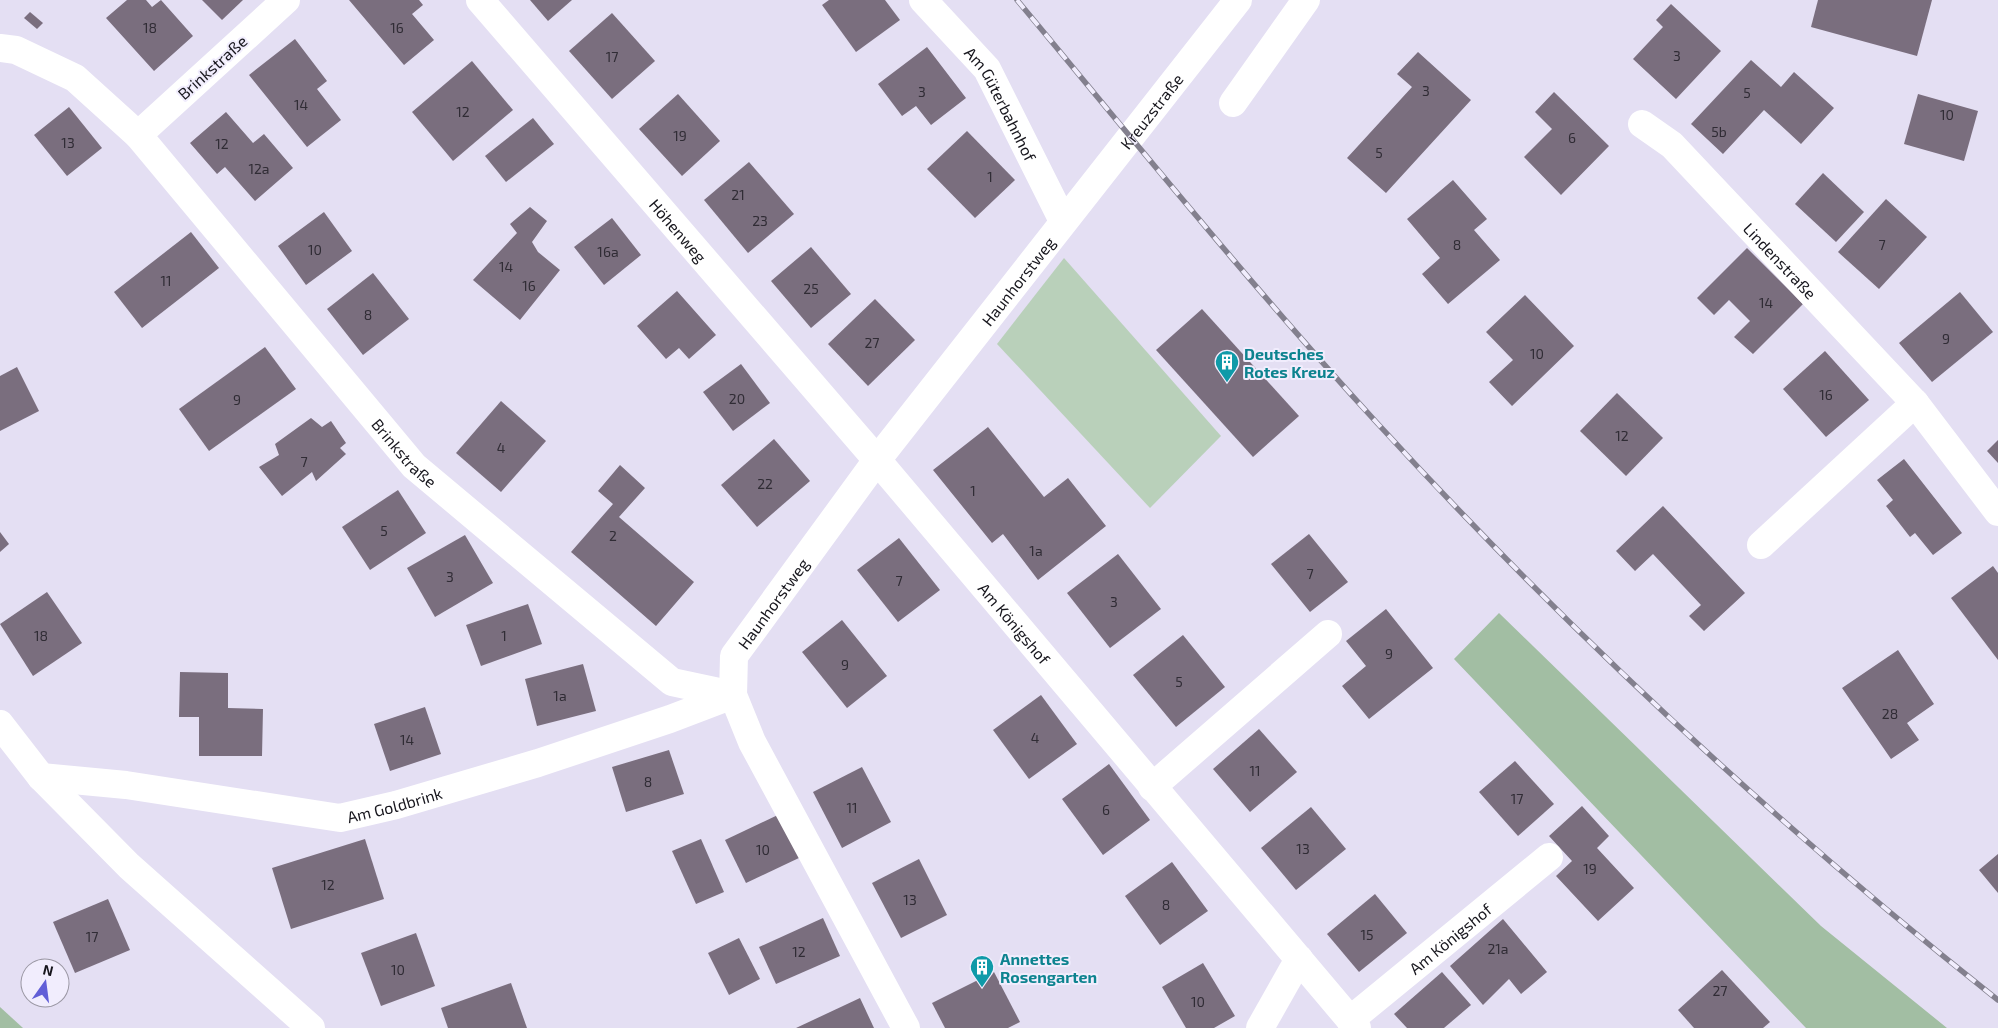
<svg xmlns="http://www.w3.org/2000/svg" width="1998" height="1028" viewBox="0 0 1998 1028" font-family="'Exo 2',sans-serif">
	<rect width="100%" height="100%" fill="#e4dff3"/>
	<polygon fill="#b9d0ba" points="1064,258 1221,436 1150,508 997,344"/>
	<g fill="#a2bea3">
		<polygon points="1499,613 1821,926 1947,1028 1806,1028 1454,659"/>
		<polygon points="0,1007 23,1028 0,1028"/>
	</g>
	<g fill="#7a6e7e">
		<polygon points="127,0 146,0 152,7 161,0 193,36 154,71 106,18"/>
		<polygon points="202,0 243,0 222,20"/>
		<polygon points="349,0 419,0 423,5 412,14 434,40 404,65"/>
		<polygon points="530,0 572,0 548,21"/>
		<polygon points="829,0 885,0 900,20 856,52 822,5"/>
		<polygon points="1818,0 1932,0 1917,56 1811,27"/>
		<polygon points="1671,4 1721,51 1676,99 1633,59 1663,27 1656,20"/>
		<polygon points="30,12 43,23 37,29 24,18"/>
		<polygon points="612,13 655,61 612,99 569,51"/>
		<polygon points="295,39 327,81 317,89 341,120 307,147 249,75"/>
		<polygon points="927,47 966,98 931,125 916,106 902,116 878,84"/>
		<polygon points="1418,52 1471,100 1386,193 1347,158 1412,87 1397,74"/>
		<polygon points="1751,60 1781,87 1794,72 1834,108 1801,144 1764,110 1723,154 1691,124"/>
		<polygon points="472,61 513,110 453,161 412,112"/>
		<polygon points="1554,92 1609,146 1561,195 1524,157 1552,129 1535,112"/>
		<polygon points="678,94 720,141 682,176 639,129"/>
		<polygon points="1918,94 1978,111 1964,161 1904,144"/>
		<polygon points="69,107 102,148 67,176 34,135"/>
		<polygon points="226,112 253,143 264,134 293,168 255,201 225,167 217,174 190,143"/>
		<polygon points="533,118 554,144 506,182 485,156"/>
		<polygon points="967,131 1015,180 975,218 927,169"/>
		<polygon points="749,162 794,214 748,253 704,200"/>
		<polygon points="1823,173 1864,212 1836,242 1795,204"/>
		<polygon points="1453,180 1487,219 1474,230 1500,260 1448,304 1422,274 1440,258 1407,219"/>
		<polygon points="1886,199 1927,237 1879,289 1838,252"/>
		<polygon points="530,207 547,221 532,242 538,252 560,270 520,320 473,280 517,233 510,224"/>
		<polygon points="324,212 352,251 306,285 278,246"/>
		<polygon points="612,218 641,255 604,285 574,247"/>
		<polygon points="191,232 219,268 142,328 114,292"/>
		<polygon points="811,247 851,294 811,328 771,281"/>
		<polygon points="1747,248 1803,304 1753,354 1734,337 1750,321 1729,300 1714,315 1697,298"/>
		<polygon points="373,273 409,319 363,355 327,309"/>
		<polygon points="677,291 716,335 689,359 679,348 666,359 637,326"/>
		<polygon points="1960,292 1993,332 1932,382 1899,343"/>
		<polygon points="1525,295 1574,346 1512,406 1489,382 1513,360 1486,332"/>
		<polygon points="875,299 915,340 868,386 828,344"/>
		<polygon points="1202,309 1299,416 1253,457 1156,350"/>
		<polygon points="265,347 296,389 209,451 179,409"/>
		<polygon points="1825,351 1869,400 1826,437 1783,389"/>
		<polygon points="741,364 770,403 733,431 703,392"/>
		<polygon points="17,367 39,411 0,431 0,376"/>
		<polygon points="1617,393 1663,438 1626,476 1580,431"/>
		<polygon points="501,401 546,441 501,492 456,453"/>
		<polygon points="311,418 322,427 331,421 346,443 340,448 346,454 316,481 312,472 282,496 259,467 279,455 275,444"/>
		<polygon points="988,427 1044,497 1068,478 1106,526 1038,580 1003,534 992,543 933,470"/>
		<polygon points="774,439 810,481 757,527 721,485"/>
		<polygon points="1998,440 1998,463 1987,451"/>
		<polygon points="1904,459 1962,533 1933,555 1915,533 1910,537 1886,506 1893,500 1877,480"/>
		<polygon points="620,465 645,488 619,517 694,582 656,626 571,552 613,504 598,491"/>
		<polygon points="398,490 426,533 370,570 342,527"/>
		<polygon points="1663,506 1745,593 1704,631 1689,616 1701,605 1653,554 1635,571 1616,551"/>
		<polygon points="0,532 9,544 0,552"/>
		<polygon points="1309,534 1348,582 1310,612 1271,564"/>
		<polygon points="465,535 493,583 435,617 407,568"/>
		<polygon points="899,538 940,590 898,622 857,570"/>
		<polygon points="1118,554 1161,609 1110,648 1067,593"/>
		<polygon points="1993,566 1998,573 1998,660 1951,598"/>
		<polygon points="47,592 82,643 33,676 0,624"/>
		<polygon points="528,604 542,644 481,666 466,625"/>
		<polygon points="1386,609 1433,668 1369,719 1342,686 1366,666 1346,641"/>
		<polygon points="842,620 887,676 847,708 802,652"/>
		<polygon points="1183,635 1225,687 1176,727 1133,675"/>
		<polygon points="1898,650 1934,704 1907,723 1919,740 1891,759 1842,688"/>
		<polygon points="583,664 596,711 537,726 525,679"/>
		<polygon points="180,672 228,673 228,708 263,709 262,756 199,756 199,717 179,717"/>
		<polygon points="1041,695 1077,744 1029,779 993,730"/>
		<polygon points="425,707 441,754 390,771 374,724"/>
		<polygon points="1259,729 1297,772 1250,812 1213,769"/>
		<polygon points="669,750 684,794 626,812 612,767"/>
		<polygon points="1515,761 1554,804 1518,836 1479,792"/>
		<polygon points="1109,764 1150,820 1103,855 1062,799"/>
		<polygon points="862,767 891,822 842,848 813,792"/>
		<polygon points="1582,806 1609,836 1597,848 1634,888 1598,921 1556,876 1572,861 1549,836"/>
		<polygon points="1311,807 1346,849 1296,890 1261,848"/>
		<polygon points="780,814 801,857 746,883 725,840"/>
		<polygon points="365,839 384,899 291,929 272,868"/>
		<polygon points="701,839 724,892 696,904 672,851"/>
		<polygon points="1998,854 1998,893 1979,870"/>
		<polygon points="919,859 947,915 901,938 872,883"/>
		<polygon points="1172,862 1208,911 1160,945 1125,896"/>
		<polygon points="1375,894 1407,933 1359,972 1327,934"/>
		<polygon points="108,899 130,950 75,973 53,922"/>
		<polygon points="823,918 840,956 776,984 759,947"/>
		<polygon points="1503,919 1547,972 1521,994 1509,979 1483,1005 1450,966"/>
		<polygon points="416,933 435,986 381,1006 361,953"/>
		<polygon points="739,938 760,979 729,995 708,953"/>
		<polygon points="1203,963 1235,1016 1214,1028 1186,1028 1162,987"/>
		<polygon points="1722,970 1770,1022 1763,1028 1694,1028 1678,1010"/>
		<polygon points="994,972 1020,1022 1008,1028 945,1028 932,1003"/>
		<polygon points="1442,972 1471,1005 1444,1028 1407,1028 1394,1014"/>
		<polygon points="511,983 527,1028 448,1028 441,1008"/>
		<polygon points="860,998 874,1028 796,1028"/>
	</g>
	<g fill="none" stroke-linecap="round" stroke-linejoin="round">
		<g stroke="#fff" stroke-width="28">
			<path id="s1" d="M 286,0 L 138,135 L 414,466 L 672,682 L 733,695"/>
			<path id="s2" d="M 480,0 L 877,460 L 1357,1028"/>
			<path id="s3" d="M 923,0 L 987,69 L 1063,221"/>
			<polyline points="0,48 16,50 75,78 138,135"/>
			<polyline points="1233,103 1306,0"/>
			<path id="s4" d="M 1642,124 L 1672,145 L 1915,403 L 1998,512"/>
			<polyline points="1761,545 1915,403"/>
			<polyline points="0,724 41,777 129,866 311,1028"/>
			<path id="s5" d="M 41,777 L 126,785 L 340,818 L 396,805 L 538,763 L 670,719 L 733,695"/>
			<polyline points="1152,787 1328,634"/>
			<path id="s6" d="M 1350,1020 L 1549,857"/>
			<path id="s7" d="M 906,1028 L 752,742 L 733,695 L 734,656 L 877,460 L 1238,0"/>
			<polyline points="1260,1028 1299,959"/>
		</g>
		<g stroke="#83808e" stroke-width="5.5">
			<path id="rail" d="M 1017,0 C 1136,143 1253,288 1378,424 C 1569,632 1777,825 1998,1000"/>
		</g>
		<use href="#rail" stroke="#f1edfd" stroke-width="4" stroke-dasharray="11" stroke-linecap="butt"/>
	</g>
	<defs>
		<g id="building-pin" transform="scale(1.25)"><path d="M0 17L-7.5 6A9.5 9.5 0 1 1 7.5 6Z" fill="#0f9aa8" stroke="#f1edfd"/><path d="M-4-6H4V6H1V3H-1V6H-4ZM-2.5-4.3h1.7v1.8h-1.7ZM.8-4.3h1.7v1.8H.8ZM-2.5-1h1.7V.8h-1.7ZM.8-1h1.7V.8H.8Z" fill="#fff"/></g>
	</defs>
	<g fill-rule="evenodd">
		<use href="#building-pin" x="1227" y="362"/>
		<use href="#building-pin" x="982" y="967"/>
	</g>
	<g text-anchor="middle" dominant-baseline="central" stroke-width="4" stroke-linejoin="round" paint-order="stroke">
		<g font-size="14" fill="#302c35">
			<text x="150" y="27">18</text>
			<text x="397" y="27">16</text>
			<text x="1677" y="55">3</text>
			<text x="612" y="56">17</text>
			<text x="1426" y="90">3</text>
			<text x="922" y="91">3</text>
			<text x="1747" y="92">5</text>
			<text x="301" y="104">14</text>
			<text x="463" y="111">12</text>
			<text x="1947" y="114">10</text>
			<text x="1719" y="131">5b</text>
			<text x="680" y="135">19</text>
			<text x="1572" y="137">6</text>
			<text x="68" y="142">13</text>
			<text x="222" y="143">12</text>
			<text x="1379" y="152">5</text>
			<text x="259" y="168">12a</text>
			<text x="990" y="176">1</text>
			<text x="738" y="194">21</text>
			<text x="760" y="220">23</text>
			<text x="1457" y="244">8</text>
			<text x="1882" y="244">7</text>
			<text x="315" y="249">10</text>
			<text x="608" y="251">16a</text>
			<text x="506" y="266">14</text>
			<text x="166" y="280">11</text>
			<text x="529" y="285">16</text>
			<text x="811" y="288">25</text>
			<text x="1766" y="302">14</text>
			<text x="368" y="314">8</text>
			<text x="1946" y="338">9</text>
			<text x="872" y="342">27</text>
			<text x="1537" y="353">10</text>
			<text x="1826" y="394">16</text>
			<text x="737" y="398">20</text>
			<text x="237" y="399">9</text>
			<text x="1622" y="435">12</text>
			<text x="501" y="447">4</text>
			<text x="304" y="461">7</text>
			<text x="765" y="483">22</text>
			<text x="973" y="490">1</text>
			<text x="384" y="530">5</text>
			<text x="613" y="535">2</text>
			<text x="1036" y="550">1a</text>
			<text x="1310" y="573">7</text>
			<text x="450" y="576">3</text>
			<text x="899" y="580">7</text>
			<text x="1114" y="601">3</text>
			<text x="41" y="635">18</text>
			<text x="504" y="635">1</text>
			<text x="1389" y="653">9</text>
			<text x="845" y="664">9</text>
			<text x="1179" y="681">5</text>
			<text x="560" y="695">1a</text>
			<text x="1890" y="713">28</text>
			<text x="1035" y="737">4</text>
			<text x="407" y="739">14</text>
			<text x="1255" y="770">11</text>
			<text x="648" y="781">8</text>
			<text x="1517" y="798">17</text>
			<text x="852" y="807">11</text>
			<text x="1106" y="809">6</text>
			<text x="1303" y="848">13</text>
			<text x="763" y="849">10</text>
			<text x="1590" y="868">19</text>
			<text x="328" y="884">12</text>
			<text x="910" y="899">13</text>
			<text x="1166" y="904">8</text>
			<text x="1367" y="934">15</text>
			<text x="92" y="936">17</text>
			<text x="1498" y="948">21a</text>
			<text x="799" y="951">12</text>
			<text x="398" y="969">10</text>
			<text x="1720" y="990">27</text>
			<text x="1198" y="1001">10</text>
		</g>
		<g font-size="16" fill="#17161d" stroke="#f1edfd">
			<text transform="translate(212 67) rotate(-42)">Brinkstraße</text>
			<text stroke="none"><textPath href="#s3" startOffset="131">Am Güterbahnhof</textPath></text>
			<text stroke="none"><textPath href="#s7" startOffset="1101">Kreuzstraße</textPath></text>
			<text stroke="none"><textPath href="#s2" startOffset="304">Höhenweg</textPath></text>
			<text stroke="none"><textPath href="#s4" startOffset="195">Lindenstraße</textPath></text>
			<text stroke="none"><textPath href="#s7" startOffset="885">Haunhorstweg</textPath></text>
			<text stroke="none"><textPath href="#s1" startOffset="615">Brinkstraße</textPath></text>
			<text stroke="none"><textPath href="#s7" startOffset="480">Haunhorstweg</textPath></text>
			<text stroke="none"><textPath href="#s2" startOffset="821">Am Königshof</textPath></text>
			<text stroke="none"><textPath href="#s5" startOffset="358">Am Goldbrink</textPath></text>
			<text stroke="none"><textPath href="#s6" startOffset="129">Am Königshof</textPath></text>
		</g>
		<g font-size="16" font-weight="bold" fill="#0d838f" stroke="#f1edfd" text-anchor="start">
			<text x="1244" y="353">Deutsches<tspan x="1244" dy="18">Rotes Kreuz</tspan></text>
			<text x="1000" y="958">Annettes<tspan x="1000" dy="18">Rosengarten</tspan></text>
		</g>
	</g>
	<g transform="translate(45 983) rotate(14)"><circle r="24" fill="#f1edfd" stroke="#9a97a3"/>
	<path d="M0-4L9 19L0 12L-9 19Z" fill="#615ed7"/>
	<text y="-8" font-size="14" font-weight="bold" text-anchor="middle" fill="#17161d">N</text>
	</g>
</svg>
